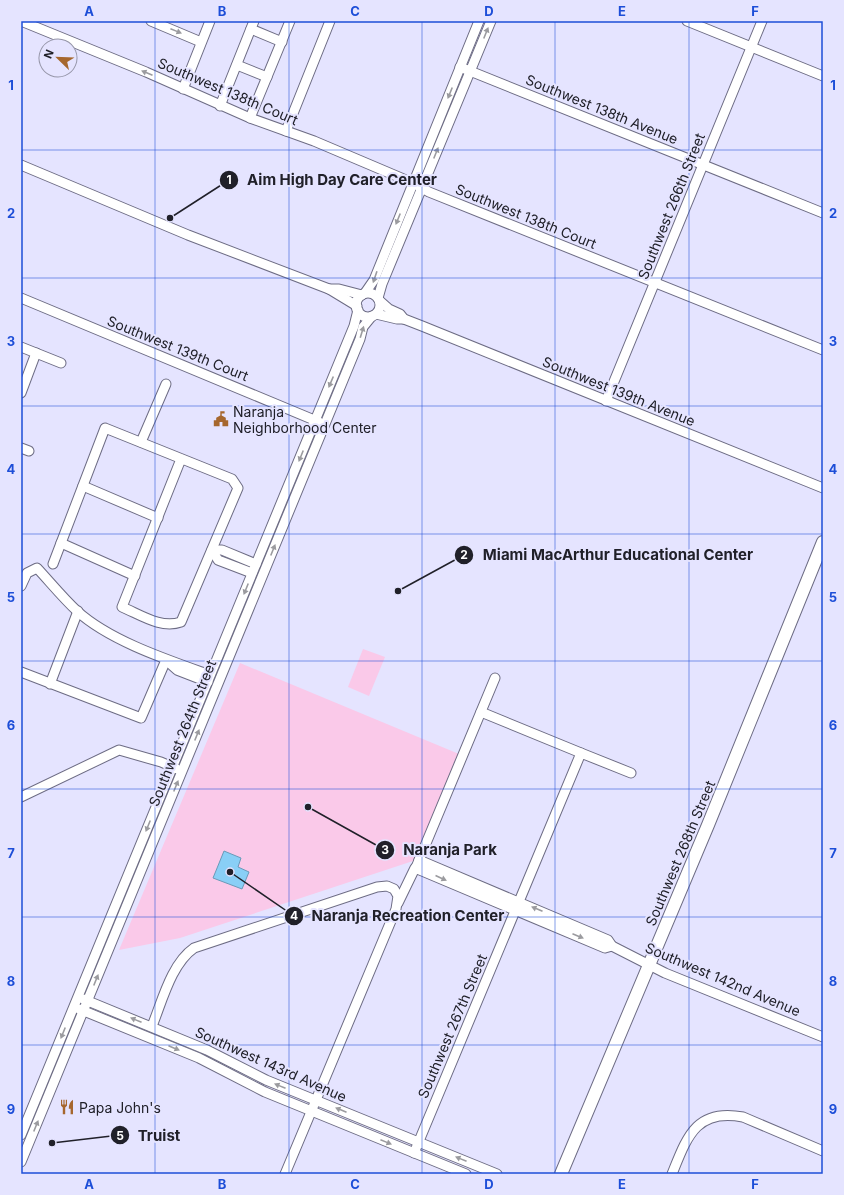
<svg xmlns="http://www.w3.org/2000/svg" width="844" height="1195" viewBox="0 0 844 1195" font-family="Inter,sans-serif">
	<rect width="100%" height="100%" fill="#e5e4ff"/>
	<g fill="#fac9e9">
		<polygon points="363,649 385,657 369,696 348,687"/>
		<polygon points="240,663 459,754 416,860 180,938 119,950"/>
	</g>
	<polygon fill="#89cff6" stroke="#6a9ab8" points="224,851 241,858 238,867 249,872 242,889 213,878"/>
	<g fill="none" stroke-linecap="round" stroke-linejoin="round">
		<g stroke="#6d6c84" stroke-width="11">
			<g id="minor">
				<polyline points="21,21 146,72 250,118 314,141 413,183 429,192 823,350"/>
				<polyline points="151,21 201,42"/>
				<polyline points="687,21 823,76"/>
				<polyline points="251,29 282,42"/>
				<polyline points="237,65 267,77"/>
				<polyline points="460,67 823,213"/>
				<polyline points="183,89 210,21"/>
				<polyline points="220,106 254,21"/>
				<polyline points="250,118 290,21"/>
				<polyline points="286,131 330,21"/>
				<polyline points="21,165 188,235 329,289 357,306"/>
				<polyline points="329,289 339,289 362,295"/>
				<polyline points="365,293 374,280 479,21"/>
				<circle cx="368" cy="305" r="12"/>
				<polyline points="21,298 319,422"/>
				<polyline points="378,298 382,284 491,21"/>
				<polyline points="380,301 389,309 400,314 404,319 422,326 823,488"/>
				<polyline points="376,314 397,319 404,319"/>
				<polyline points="21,347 61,363"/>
				<polyline points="21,393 36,353"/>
				<polyline points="606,401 762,21"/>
				<polyline points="141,442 166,384"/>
				<polyline points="21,448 29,451"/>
				<polyline points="83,486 158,518"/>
				<polyline points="61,543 135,576"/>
				<polyline points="212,550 218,560 252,573"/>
				<polyline points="212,550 222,550 256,564"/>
				<path d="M 53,564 L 105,428 L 232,479 L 238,488 L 181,622 C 161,629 141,615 122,607 L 181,459"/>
				<path d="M 21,586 L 27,573 L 37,568 C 50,582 63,598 77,611 C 110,641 168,660 210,675"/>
				<polyline points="168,662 177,670 208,682"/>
				<polyline points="21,672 141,718 166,660"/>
				<polyline points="50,684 78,611"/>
				<polyline points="481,712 581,753"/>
				<polyline points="21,797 119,750 161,762 177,769"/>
				<polyline points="417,865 495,678"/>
				<polyline points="398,903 415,868 605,948 612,946 608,940 419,860"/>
				<polyline points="612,946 665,973 823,1037"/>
				<polyline points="83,999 207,1050 266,1080 497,1174"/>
				<polyline points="79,1009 199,1058 265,1092 466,1174"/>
				<path d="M 152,1026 C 162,1002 171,964 194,948 L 377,887 L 387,886 L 394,889 L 398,896 L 396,909 L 285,1174"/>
				<polyline points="21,1135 354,326 358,310"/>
				<polyline points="414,1153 581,753 631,773"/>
				<polyline points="21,1162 360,339 363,327 372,316"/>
				<path d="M 672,1174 C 687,1137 696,1108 743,1117 L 823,1151"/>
			</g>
		</g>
		<g stroke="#6d6c84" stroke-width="14">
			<polyline id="major" points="561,1174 708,825 823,542"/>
		</g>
		<use href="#minor" stroke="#fff" stroke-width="9"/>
		<use href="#major" stroke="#fff" stroke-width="12"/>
	</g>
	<defs><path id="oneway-solid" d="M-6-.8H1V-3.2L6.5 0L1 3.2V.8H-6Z"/></defs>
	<g fill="#9b9b9f">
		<use href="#oneway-solid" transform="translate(176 31) rotate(22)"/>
		<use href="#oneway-solid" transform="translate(486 33) rotate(-68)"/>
		<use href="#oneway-solid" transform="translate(147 73) rotate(-157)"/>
		<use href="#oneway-solid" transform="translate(450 93) rotate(112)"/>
		<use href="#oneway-solid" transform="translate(436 153) rotate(-68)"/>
		<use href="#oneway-solid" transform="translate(398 219) rotate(112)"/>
		<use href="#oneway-solid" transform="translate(375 277) rotate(109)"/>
		<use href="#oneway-solid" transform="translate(362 332) rotate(-73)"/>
		<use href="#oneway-solid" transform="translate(331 382) rotate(113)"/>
		<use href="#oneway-solid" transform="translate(301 456) rotate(112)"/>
		<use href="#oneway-solid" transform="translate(273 550) rotate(-68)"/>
		<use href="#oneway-solid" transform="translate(246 589) rotate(112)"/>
		<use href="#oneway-solid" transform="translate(197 735) rotate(-68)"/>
		<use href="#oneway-solid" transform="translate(176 786) rotate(-68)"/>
		<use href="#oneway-solid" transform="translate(148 826) rotate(112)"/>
		<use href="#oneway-solid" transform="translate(441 878) rotate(24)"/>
		<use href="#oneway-solid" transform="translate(537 909) rotate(-157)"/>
		<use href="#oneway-solid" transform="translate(578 936) rotate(23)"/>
		<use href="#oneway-solid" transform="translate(96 980) rotate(-68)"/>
		<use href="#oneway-solid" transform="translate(136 1020) rotate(-158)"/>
		<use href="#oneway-solid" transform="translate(63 1033) rotate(112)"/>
		<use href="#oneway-solid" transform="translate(174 1048) rotate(23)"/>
		<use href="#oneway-solid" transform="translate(280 1086) rotate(-158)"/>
		<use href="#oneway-solid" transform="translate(341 1110) rotate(-157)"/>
		<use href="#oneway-solid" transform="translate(36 1126) rotate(-68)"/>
		<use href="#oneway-solid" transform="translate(386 1142) rotate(22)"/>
		<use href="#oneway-solid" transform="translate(461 1159) rotate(-158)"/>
	</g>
	<path fill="none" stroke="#1d4ed8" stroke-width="1" stroke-opacity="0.55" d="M 155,21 L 155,1174M 289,21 L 289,1174M 422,21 L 422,1174M 555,21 L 555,1174M 689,21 L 689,1174M 21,150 L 823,150M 21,278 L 823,278M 21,406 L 823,406M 21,534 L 823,534M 21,661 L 823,661M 21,789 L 823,789M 21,917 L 823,917M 21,1045 L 823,1045"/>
	<defs>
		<g id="civic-bare" transform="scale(1.2)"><path d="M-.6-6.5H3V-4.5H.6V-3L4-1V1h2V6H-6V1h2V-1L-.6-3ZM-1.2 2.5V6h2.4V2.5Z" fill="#a6672e" stroke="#e5e4ff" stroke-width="2.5" paint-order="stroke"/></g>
		<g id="restaurant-bare" transform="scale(1.2)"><path d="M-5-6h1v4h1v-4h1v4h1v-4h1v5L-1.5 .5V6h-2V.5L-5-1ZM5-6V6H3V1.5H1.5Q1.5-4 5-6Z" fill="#a6672e" stroke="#e5e4ff" stroke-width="2.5" paint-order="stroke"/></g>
	</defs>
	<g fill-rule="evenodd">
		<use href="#civic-bare" x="221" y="419"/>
		<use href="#restaurant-bare" x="67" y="1107"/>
	</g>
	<g text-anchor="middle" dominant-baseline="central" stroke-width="4" stroke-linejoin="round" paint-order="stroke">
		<g font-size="14" fill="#202029" stroke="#e5e4ff">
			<text transform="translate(228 91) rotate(23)">Southwest 138th Court</text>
			<text transform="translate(602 109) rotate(22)">Southwest 138th Avenue</text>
			<text transform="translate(671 206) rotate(-68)">Southwest 266th Street</text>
			<text transform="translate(526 216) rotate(22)">Southwest 138th Court</text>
			<text transform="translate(178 348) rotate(22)">Southwest 139th Court</text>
			<text transform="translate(619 391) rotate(22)">Southwest 139th Avenue</text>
			<text transform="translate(182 733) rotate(-68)">Southwest 264th Street</text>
			<text transform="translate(680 853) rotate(-67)">Southwest 268th Street</text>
			<text transform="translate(723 979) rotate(23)">Southwest 142nd Avenue</text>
			<text transform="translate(452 1026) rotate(-67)">Southwest 267th Street</text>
			<text transform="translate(271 1064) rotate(24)">Southwest 143rd Avenue</text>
		</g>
		<g font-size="14" fill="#202029" stroke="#e5e4ff" text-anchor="start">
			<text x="233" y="411">Naranja<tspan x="233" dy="16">Neighborhood Center</tspan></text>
			<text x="79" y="1107">Papa John's</text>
		</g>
	</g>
	<path fill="none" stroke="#202029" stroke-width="1.5" d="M170 218L229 180M398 591L464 555M308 807L385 850M230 872L294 916M52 1143L120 1135"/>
	<g fill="#202029" stroke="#e5e4ff" stroke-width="1.5">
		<circle cx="170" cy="218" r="4"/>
		<circle cx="398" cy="591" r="4"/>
		<circle cx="308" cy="807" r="4"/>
		<circle cx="230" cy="872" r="4"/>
		<circle cx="52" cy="1143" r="4"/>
		<circle cx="229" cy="180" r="10"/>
		<circle cx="464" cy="555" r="10"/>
		<circle cx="385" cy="850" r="10"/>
		<circle cx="294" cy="916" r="10"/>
		<circle cx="120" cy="1135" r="10"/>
	</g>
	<g font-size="12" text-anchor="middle" font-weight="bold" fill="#fff">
		<text x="229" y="184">1</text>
		<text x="464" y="559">2</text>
		<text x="385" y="854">3</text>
		<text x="294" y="920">4</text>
		<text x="120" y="1140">5</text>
	</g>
	<g font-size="15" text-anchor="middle" font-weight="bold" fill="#202029" stroke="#e5e4ff" stroke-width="4" stroke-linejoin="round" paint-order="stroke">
		<text x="342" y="185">Aim High Day Care Center</text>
		<text x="618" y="560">Miami MacArthur Educational Center</text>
		<text x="450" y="855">Naranja Park</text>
		<text x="408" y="921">Naranja Recreation Center</text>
		<text x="159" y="1141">Truist</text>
	</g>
	<rect width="844" height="1195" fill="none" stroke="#e5e4ff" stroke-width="44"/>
	<g transform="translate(58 58) rotate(293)"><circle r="19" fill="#e5e4ff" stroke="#9696a9"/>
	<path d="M0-3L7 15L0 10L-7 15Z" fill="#a6672e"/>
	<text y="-6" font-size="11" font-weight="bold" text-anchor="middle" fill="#202029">N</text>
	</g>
	<rect x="22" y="22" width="800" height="1151" fill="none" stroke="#1d4ed8" stroke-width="1.5"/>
	<g font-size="13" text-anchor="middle" font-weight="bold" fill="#1d4ed8">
		<text x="89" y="16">A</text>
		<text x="222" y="16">B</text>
		<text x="355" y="16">C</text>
		<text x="489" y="16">D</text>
		<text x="622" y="16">E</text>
		<text x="755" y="16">F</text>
		<text x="11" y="90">1</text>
		<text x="833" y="90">1</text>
		<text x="11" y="218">2</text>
		<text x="833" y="218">2</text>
		<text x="11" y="346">3</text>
		<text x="833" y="346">3</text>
		<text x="11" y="474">4</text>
		<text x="833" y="474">4</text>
		<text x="11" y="602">5</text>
		<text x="833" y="602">5</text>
		<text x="11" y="730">6</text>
		<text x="833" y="730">6</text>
		<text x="11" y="858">7</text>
		<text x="833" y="858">7</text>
		<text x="11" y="986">8</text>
		<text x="833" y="986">8</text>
		<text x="11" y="1114">9</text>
		<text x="833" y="1114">9</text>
		<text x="89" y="1189">A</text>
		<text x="222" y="1189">B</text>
		<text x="355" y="1189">C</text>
		<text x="489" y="1189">D</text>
		<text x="622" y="1189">E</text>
		<text x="755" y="1189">F</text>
	</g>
</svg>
